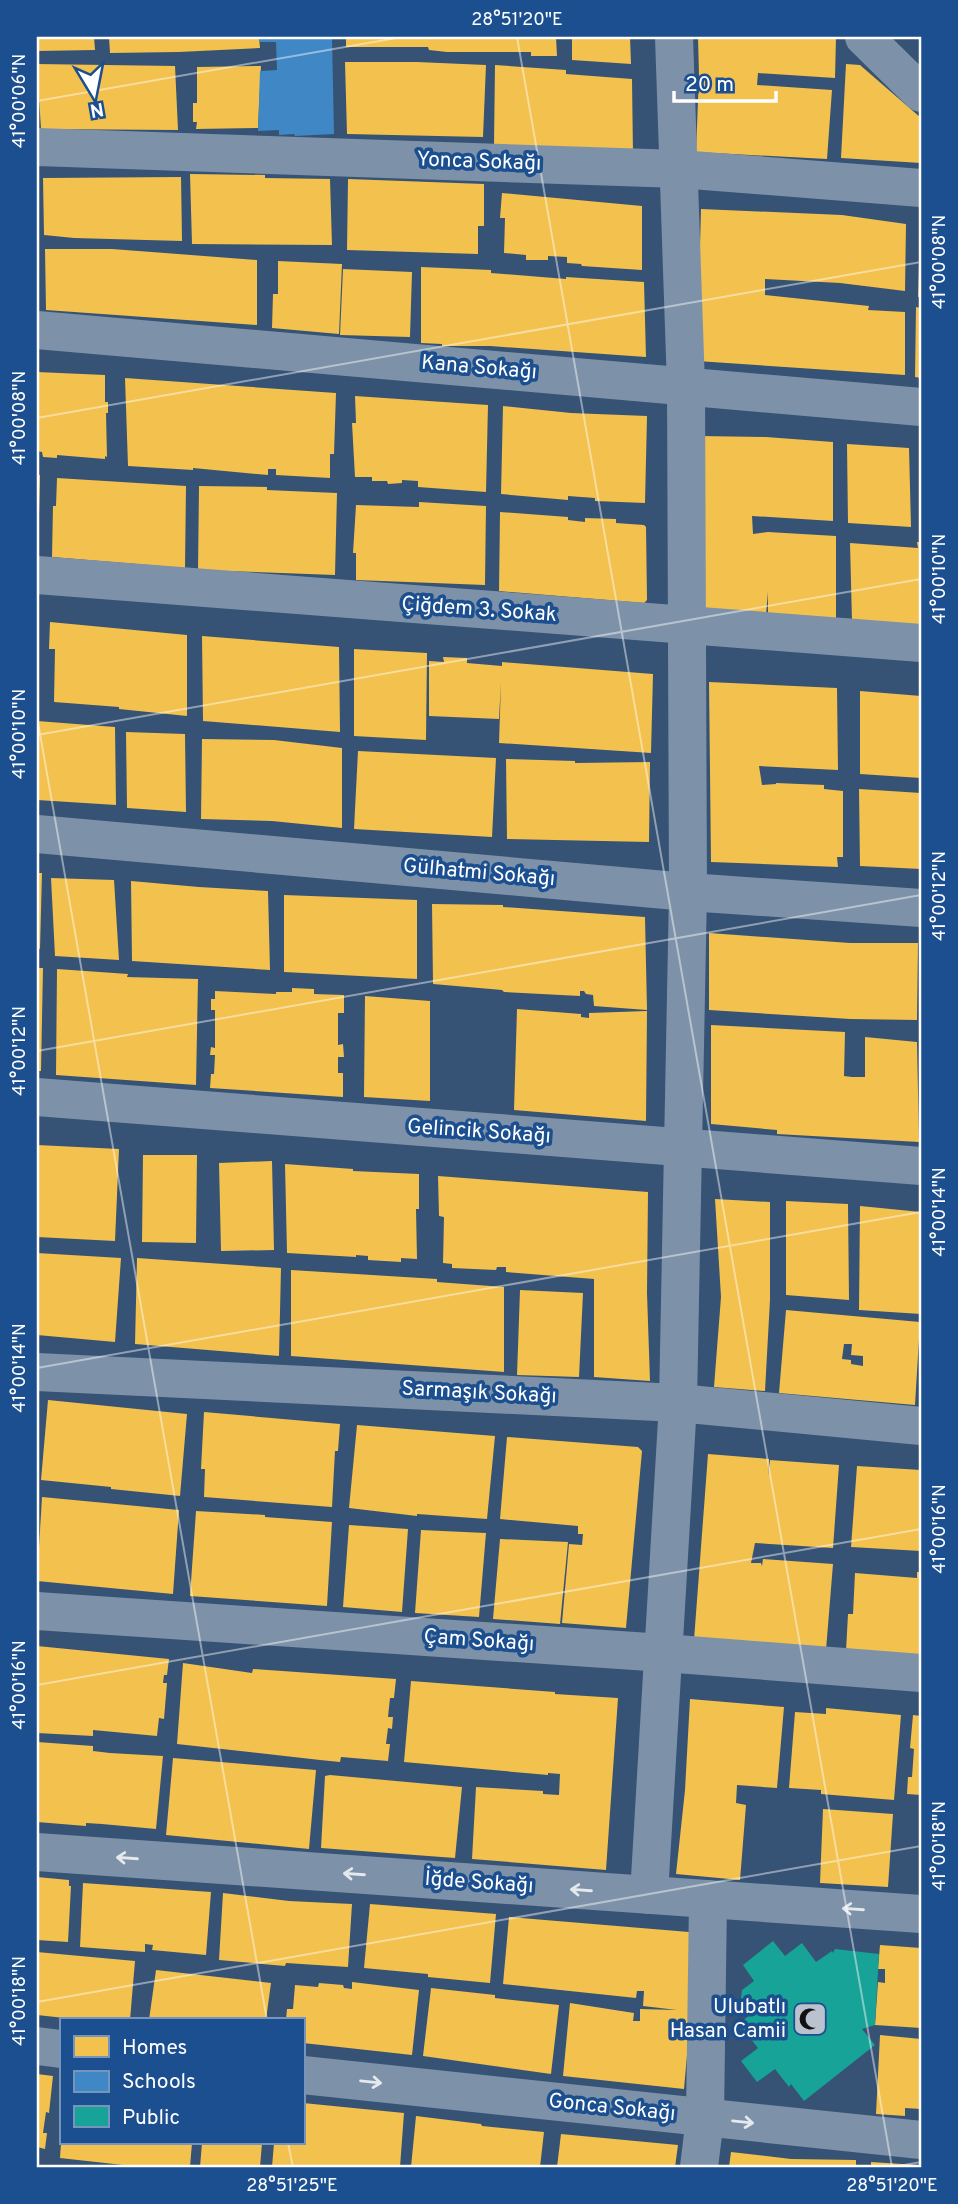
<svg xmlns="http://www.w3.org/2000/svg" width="958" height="2204" viewBox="0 0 958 2204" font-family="Overpass,sans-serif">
	<rect width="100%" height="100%" fill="#365274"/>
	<g fill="#f2c14e" fill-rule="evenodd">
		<polygon points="37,37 94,37 95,50 37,51"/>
		<polygon points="109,37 259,37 260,48 179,52 110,53"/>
		<polygon points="346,37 556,37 557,56 531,56 531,52 447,52 429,50 428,47 346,47"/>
		<polygon points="572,37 630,37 631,64 572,60"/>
		<polygon points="698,37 836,37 835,78 758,73 757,85 832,90 827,159 696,152 699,75"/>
		<polygon points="345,62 417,62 486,65 483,137 347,134"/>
		<polygon points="37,64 175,66 178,130 41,129"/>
		<polygon points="846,64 860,65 921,118 921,163 841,158"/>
		<polygon points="495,65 566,70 566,74 632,79 633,155 494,144"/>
		<polygon points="261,66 258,128 196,129 197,122 193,122 193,103 197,103 197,67"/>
		<polygon points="190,174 265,175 265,178 330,179 332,245 192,244"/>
		<polygon points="181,177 182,241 74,238 44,235 43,178"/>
		<polygon points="348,179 484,184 484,226 478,226 478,254 347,250"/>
		<polygon points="502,193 642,206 642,270 582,266 581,264 567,263 567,257 548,256 548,260 526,260 526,255 504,253 505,218 500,218"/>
		<polygon points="701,209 842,215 906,224 905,291 840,283 765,279 765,295 869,306 868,310 905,312 905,375 697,361"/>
		<polygon points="45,249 112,249 257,260 257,325 46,310"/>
		<polygon points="278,261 342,264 339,334 272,328 273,294 278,294"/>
		<polygon points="919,262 921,262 921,297 918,297"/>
		<polygon points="421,267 491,270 491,273 566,279 566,277 644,282 646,357 490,346 442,346 442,344 421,343"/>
		<polygon points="343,269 412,272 410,337 340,335"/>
		<polygon points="916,307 921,308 921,378 915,377"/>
		<polygon points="37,372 105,375 105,402 108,402 108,413 106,413 107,457 105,456 105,459 57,455 57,458 43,457 42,452 37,451"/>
		<polygon points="125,378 336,393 334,454 330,454 330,478 276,475 276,469 268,469 268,475 193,468 193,470 128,466"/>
		<polygon points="355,396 488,405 486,492 418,487 418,481 402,480 402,483 388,484 387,481 372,481 372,477 355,477 352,423 356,423"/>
		<polygon points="503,406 571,413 647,416 645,503 595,501 595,498 568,496 568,500 501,494"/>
		<polygon points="699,436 766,437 833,442 833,521 752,516 753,534 768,532 836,536 836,620 768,615 768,592 766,615 700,612"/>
		<polygon points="847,444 909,448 911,527 848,523"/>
		<polygon points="37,475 40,475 39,515 37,515"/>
		<polygon points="57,478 186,486 185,568 52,557 53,506 56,506"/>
		<polygon points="199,486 267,487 267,490 337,493 335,575 198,570"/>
		<polygon points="419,502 486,506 485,585 356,580 356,553 353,553 356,505 419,507"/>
		<polygon points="500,512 568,517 568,520 585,522 585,518 616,519 616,523 644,525 646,527 647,600 644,603 499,591"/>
		<polygon points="917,542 921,542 921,626 852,622 850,543 918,548"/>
		<polygon points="50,622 187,635 187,716 119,709 119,707 54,702 55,649 49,649"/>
		<polygon points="202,636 339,647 340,732 203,721"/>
		<polygon points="354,649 427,653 426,740 354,736"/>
		<polygon points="443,657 467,658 467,663 502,666 502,662 653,674 651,753 499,743 501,682 499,719 429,716 429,661 444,662"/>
		<polygon points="709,682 837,688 838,770 759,766 762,785 776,784 776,783 824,785 824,789 843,791 843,857 837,857 838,867 711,862"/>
		<polygon points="860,691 921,696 921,778 860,774"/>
		<polygon points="37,721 115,727 116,805 37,800"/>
		<polygon points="126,732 185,734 186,812 127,808"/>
		<polygon points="202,739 274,740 342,748 342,828 272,821 201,819"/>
		<polygon points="358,751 496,758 492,837 354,829"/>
		<polygon points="506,759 575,761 575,763 650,762 649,842 507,839"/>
		<polygon points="859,789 921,793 921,869 860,866"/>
		<polygon points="37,873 42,873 40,949 37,948"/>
		<polygon points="51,878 114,880 119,960 55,956"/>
		<polygon points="131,881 199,887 268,891 270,970 132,961"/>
		<polygon points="284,895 417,900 417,979 284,972"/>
		<polygon points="432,904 503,905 503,907 645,917 647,1010 594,1006 593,995 586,994 584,991 580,991 580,996 504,992 502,990 433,984"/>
		<polygon points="709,933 850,943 918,943 917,1020 850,1019 709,1010"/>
		<polygon points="37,968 43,968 41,1071 37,1071"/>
		<polygon points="57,969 128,974 127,977 198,979 196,1085 56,1075"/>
		<polygon points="292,988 314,989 314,994 344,995 344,1013 338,1013 338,1045 343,1044 344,1057 338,1057 338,1073 343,1073 343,1097 210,1088 211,1074 214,1074 215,1055 210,1055 211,1047 215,1048 215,1010 211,1010 211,999 215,999 215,991 276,994 276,992 292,992"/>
		<polygon points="365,996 430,1001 430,1101 364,1097"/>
		<polygon points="517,1009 581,1014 581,1017 589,1018 589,1013 647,1011 646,1121 514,1110"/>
		<polygon points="711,1025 845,1032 844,1076 852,1077 865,1077 865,1037 917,1042 919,1142 777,1134 777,1130 711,1124"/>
		<polygon points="37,1145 119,1149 115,1241 37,1237"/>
		<polygon points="143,1155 197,1155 196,1243 142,1242"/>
		<polygon points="272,1161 274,1250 221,1251 219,1163"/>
		<polygon points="285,1164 353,1169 353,1171 419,1174 419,1209 416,1209 417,1259 401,1258 401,1262 368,1260 368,1256 356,1255 356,1257 287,1253"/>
		<polygon points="438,1176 648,1192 647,1293 650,1381 594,1377 594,1279 506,1272 506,1267 497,1267 496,1270 452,1268 452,1264 443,1263 444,1217 439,1216"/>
		<polygon points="715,1199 770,1202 770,1300 765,1391 714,1387 721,1297"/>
		<polygon points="786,1201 848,1204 849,1300 786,1295"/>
		<polygon points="860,1206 921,1212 921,1314 859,1310"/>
		<polygon points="37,1253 121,1258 115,1342 37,1335"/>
		<polygon points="137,1258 281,1268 279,1356 135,1344"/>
		<polygon points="291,1270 437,1279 437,1282 504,1287 504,1372 291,1356"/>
		<polygon points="520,1290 583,1293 579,1377 517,1375"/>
		<path d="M 786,1310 L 920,1322 L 915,1405 L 779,1393 ZM 844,1344 L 852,1344 L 851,1355 L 863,1356 L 863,1366 L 851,1364 L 851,1360 L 842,1359 Z"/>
		<polygon points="48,1400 187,1414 180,1496 111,1489 111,1487 41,1480"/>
		<polygon points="204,1412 340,1424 338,1451 335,1451 332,1507 204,1497 205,1469 201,1469"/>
		<polygon points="357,1425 495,1436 487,1519 417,1514 417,1516 349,1508"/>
		<polygon points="507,1437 638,1447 642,1451 626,1628 562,1623 569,1544 582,1545 583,1534 578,1534 578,1526 500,1519"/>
		<polygon points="708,1454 769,1459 768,1476 770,1460 839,1465 833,1548 755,1543 751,1563 761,1563 762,1566 763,1559 833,1564 826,1650 694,1640"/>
		<polygon points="857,1466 921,1470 921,1551 851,1547"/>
		<polygon points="42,1497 179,1510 173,1594 37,1581"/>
		<polygon points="196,1511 265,1515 265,1517 332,1522 327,1606 190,1596"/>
		<polygon points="349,1525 408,1529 402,1612 343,1607"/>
		<polygon points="421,1530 486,1533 479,1617 415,1613"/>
		<polygon points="500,1539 568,1542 560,1624 493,1619"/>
		<polygon points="917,1572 921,1572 921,1657 846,1651 848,1614 853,1614 855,1573 917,1578"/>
		<polygon points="37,1646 169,1659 167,1675 164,1675 163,1683 167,1683 164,1719 159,1718 157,1736 93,1730 93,1736 37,1733"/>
		<polygon points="183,1663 252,1673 253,1669 396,1679 394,1698 390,1698 388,1717 393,1717 392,1729 388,1728 386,1744 390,1744 388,1761 341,1757 340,1762 320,1760 177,1744"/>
		<polygon points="411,1681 555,1692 555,1694 618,1698 606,1870 472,1859 476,1787 543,1791 543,1794 559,1795 560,1774 548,1773 548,1775 404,1762"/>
		<polygon points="690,1699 784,1707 777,1788 737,1785 736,1803 746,1805 740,1880 676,1874 685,1790"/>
		<polygon points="826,1708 901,1715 894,1800 821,1794 821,1790 789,1788 795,1712 826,1714"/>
		<polygon points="913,1715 921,1716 921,1795 907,1794 908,1777 912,1777 914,1749 910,1748"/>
		<polygon points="37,1742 93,1746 93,1751 110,1753 163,1756 156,1829 102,1824 86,1823 86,1826 37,1822"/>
		<polygon points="173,1758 316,1770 309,1849 166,1835"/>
		<polygon points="330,1775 462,1787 455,1858 321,1848 325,1776"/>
		<polygon points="823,1809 893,1814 888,1887 820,1883"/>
		<polygon points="37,1877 69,1880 69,1886 71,1886 68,1942 37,1940"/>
		<polygon points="83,1883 211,1892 206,1955 152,1950 153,1945 145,1944 145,1952 80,1947"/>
		<polygon points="223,1893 289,1901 352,1904 348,1967 286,1963 285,1966 219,1960"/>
		<polygon points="370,1904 496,1914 490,1983 428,1977 428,1974 364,1968"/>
		<polygon points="509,1917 701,1933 691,2011 684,2089 563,2076 570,2003 634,2013 633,2021 640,2021 640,2009 677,2010 643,2006 644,1991 637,1991 636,1998 503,1984"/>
		<polygon points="880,1945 921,1948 921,2028 875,2025 878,1982 885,1983 885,1969 878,1969"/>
		<polygon points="37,1952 135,1961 130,2020 83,2020 37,2015"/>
		<polygon points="156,1970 271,1983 266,2020 149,2020"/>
		<polygon points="352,1982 419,1990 412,2055 303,2043 303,2020 286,2020 287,2009 293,2009 295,1985 318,1987 319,1983 343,1985 344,1988 352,1989"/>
		<polygon points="431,1988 495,1995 495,1998 559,2005 551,2074 423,2056"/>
		<polygon points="880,2035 921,2039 921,2109 905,2108 905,2116 876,2114"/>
		<polygon points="37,2074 53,2076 49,2113 46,2112 43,2133 47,2133 45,2149 37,2147"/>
		<polygon points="303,2103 404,2113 400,2167 272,2167 274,2143 303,2143"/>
		<polygon points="416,2116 481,2124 482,2126 544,2132 540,2167 411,2167"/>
		<polygon points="561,2134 678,2145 675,2167 557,2167"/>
		<polygon points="61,2143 192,2143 190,2167 141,2167 60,2158"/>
		<polygon points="202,2143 262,2143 260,2167 200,2167"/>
		<polygon points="731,2152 791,2159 856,2160 856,2167 729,2167"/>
		<polygon points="871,2162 918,2165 918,2167 871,2167"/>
	</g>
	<polygon fill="#3f88c5" points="259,37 332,37 334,134 295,136 294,134 279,135 279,130 258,131 260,71 277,70 276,42 260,42"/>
	<polygon fill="#17a398" points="773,1941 785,1956 802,1943 816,1962 832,1951 833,1953 835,1949 879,1954 875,2025 862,2029 875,2045 804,2101 791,2084 789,2087 775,2069 757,2082 741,2061 758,2048 739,2024 752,2013 741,1998 742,1990 754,1981 743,1965"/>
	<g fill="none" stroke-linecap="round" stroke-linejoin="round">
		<g stroke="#7d92a8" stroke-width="38">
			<polyline points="864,37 921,93"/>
			<polyline points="37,147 679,169 921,188"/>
			<polyline points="37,330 921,407"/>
			<polyline points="37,575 921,643"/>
			<polyline points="37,834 688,892 921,908"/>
			<polyline points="37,1097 921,1166"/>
			<polyline points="37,1372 678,1403 921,1426"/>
			<polyline points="37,1611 664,1653 921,1673"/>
			<polyline points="37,1852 921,1914"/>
			<polyline points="649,1895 678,1403 688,892 686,386 674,37"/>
			<polyline points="37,2046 61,2049"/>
			<polyline points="303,2075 921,2140"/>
			<polyline points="699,2167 705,2118 708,1899"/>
		</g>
	</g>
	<defs><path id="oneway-shaft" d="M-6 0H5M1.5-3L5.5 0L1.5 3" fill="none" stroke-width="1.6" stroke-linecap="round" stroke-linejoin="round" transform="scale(1.75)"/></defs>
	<g stroke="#e5e9ee">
		<use href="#oneway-shaft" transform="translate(127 1858) rotate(-176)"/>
		<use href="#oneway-shaft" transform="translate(354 1874) rotate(-176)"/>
		<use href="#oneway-shaft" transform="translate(581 1890) rotate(-176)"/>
		<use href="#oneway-shaft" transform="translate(853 1909) rotate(-176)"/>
		<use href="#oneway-shaft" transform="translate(371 2082) rotate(6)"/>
		<use href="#oneway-shaft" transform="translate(743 2122) rotate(6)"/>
	</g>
	<path fill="none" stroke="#fff" stroke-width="2" stroke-opacity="0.45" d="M 517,37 L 892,2167M 37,101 L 402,37M 37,418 L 921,262M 37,717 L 267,2020M 37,735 L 921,579M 37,1051 L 921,895M 37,1368 L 921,1212M 37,1685 L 921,1529M 37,2002 L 921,1846M 288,2143 L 293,2167M 893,2167 L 921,2162"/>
	<defs>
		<g id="mosque-square" transform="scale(1.75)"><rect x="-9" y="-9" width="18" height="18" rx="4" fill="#b9c2ce" stroke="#1b4f8f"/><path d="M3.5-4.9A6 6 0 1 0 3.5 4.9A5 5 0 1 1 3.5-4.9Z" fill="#111"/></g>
	</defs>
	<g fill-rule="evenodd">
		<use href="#mosque-square" x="810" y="2019"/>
	</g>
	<g text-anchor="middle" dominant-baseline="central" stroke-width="7" stroke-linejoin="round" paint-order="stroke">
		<g font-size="21" fill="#fff" stroke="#1b4f8f">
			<text transform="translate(479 162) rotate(2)">Yonca Sokağı</text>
			<text transform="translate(479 368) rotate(5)">Kana Sokağı</text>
			<text transform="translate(479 610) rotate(4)">Çiğdem 3. Sokak</text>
			<text transform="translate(479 873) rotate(5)">Gülhatmi Sokağı</text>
			<text transform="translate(479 1132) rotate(4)">Gelincik Sokağı</text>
			<text transform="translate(479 1393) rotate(3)">Sarmaşık Sokağı</text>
			<text transform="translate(479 1641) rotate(4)">Çam Sokağı</text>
			<text transform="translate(479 1883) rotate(4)">İğde Sokağı</text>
			<text transform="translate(612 2108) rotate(6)">Gonca Sokağı</text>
		</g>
		<g font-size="21" fill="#fff" stroke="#1b4f8f" text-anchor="end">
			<text x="786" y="2007">Ulubatlı<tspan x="786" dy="24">Hasan Camii</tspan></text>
		</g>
	</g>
	<rect width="958" height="2204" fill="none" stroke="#1b4f8f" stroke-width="77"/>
	<rect x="60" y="2018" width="245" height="126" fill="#1b4f8f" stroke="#7695bc" stroke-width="2"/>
	<rect x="74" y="2036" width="35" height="21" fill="#f2c14e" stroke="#7695bc" stroke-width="2"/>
	<text x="122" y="2054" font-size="21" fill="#ffffff">Homes</text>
	<rect x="74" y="2071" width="35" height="21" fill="#3f88c5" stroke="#7695bc" stroke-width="2"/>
	<text x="122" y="2088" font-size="21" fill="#ffffff">Schools</text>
	<rect x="74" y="2106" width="35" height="21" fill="#17a398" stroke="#7695bc" stroke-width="2"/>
	<text x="122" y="2124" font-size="21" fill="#ffffff">Public</text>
	<g transform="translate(94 94) rotate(170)" stroke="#1b4f8f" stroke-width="5" paint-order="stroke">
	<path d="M0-5L12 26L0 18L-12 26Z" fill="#ffffff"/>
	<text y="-10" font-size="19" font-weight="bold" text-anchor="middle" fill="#ffffff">N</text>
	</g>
	<path d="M674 91v10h102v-10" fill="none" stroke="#ffffff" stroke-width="3.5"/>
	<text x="685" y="91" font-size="21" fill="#ffffff" stroke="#1b4f8f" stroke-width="5" paint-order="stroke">20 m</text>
	<rect x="38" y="38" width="882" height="2128" fill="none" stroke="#fff" stroke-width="2.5"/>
	<g font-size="18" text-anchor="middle" fill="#fff">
		<text x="517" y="25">28°51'20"E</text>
		<text transform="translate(19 101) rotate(-90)" y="6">41°00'06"N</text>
		<text transform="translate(939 262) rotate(-90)" y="6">41°00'08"N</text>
		<text transform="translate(19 418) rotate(-90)" y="6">41°00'08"N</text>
		<text transform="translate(939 579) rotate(-90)" y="6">41°00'10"N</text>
		<text transform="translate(19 734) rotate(-90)" y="6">41°00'10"N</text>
		<text transform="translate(939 896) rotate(-90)" y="6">41°00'12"N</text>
		<text transform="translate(19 1051) rotate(-90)" y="6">41°00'12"N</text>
		<text transform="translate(939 1212) rotate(-90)" y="6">41°00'14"N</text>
		<text transform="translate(19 1368) rotate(-90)" y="6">41°00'14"N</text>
		<text transform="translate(939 1529) rotate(-90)" y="6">41°00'16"N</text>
		<text transform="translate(19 1685) rotate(-90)" y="6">41°00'16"N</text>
		<text transform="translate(939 1846) rotate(-90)" y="6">41°00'18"N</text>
		<text transform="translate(19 2001) rotate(-90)" y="6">41°00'18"N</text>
		<text x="292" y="2191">28°51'25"E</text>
		<text x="892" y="2191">28°51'20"E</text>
	</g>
</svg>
